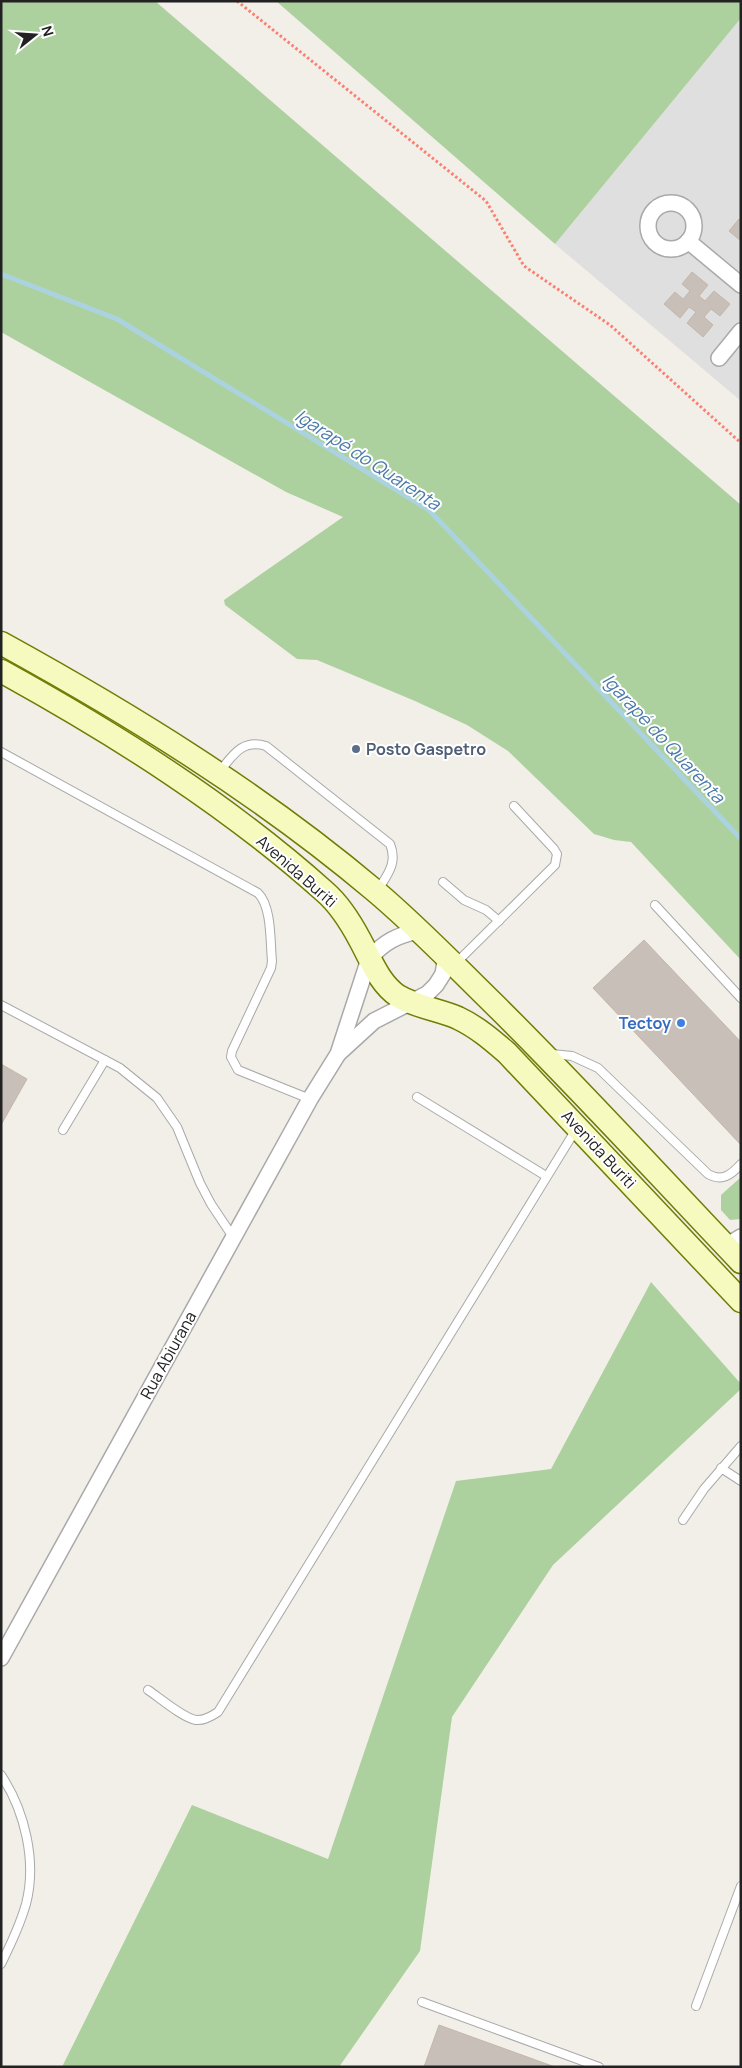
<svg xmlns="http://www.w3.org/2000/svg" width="742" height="2068" viewBox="0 0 742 2068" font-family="Manrope,sans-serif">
	<rect width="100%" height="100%" fill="#f2efe9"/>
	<polygon fill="#e0dfdf" points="741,18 741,401 555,244"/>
	<g fill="#add19e">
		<polygon points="1,1 155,1 741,505 741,960 631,842 614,840 594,834 508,751 467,725 415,701 317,660 297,659 225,605 224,600 343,517 286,492 1,332"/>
		<polygon points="276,1 741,1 741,18 555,244"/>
		<polygon points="741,1177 741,1219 730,1220 721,1210 721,1195"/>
		<polygon points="651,1282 741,1384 741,1389 553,1565 452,1717 420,1951 339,2067 62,2067 192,1805 328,1859 456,1481 551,1469"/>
	</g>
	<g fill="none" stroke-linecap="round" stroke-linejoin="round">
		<polyline stroke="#aad3df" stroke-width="5" points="1,274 117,319 429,510 741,839"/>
	</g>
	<g fill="#c7bfb8" stroke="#c4b6ab">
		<polygon points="739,219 741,220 741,241 729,231"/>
		<polygon points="692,272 708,285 699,296 705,301 714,291 730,304 720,316 711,309 704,317 713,325 703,337 687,323 696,312 689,307 680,318 664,304 675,292 683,299 690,291 682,284"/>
		<polygon points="644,940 741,1042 741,1145 593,988"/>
		<polygon points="1,1064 27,1079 1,1125"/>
		<polygon points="439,2025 555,2067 424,2067"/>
	</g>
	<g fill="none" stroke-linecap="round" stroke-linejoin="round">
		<g stroke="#a9a9a9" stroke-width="10">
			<g id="service">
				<path d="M 1,752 L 258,893 C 272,907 270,941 272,961 L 271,968 L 232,1051 L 231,1057 L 238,1070 L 310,1099"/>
				<path d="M 220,771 C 233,755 242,739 266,746 L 390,844 C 398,863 387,875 378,890"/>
				<polyline points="443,882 464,900 486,910 499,921"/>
				<polyline points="655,905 741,998"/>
				<polyline points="456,963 555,865 557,854 554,849 514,806"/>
				<polyline points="1,1005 120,1068 157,1098 177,1127 200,1183 211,1204 233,1237"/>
				<path d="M 552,1054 L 572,1056 L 598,1068 L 708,1174 C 722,1182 731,1175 741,1164"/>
				<polyline points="417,1097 546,1176"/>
				<polyline points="63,1130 105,1060"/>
				<polyline points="721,1468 741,1481"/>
				<polyline points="683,1520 704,1489 741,1446"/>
				<path d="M 148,1690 C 160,1698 183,1718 196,1720 C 204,1721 212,1716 218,1712 L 575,1131"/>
				<path d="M 1,1775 C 25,1811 37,1862 26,1904 C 20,1925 11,1944 1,1964"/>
				<polyline points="422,2002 599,2067"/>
				<polyline points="696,2006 741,1886"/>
			</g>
		</g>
		<g stroke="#a9a9a9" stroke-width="18">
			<g id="minor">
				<circle cx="671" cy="226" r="23"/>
				<polyline points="688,241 741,285"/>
				<polyline points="719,358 741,331"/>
				<polyline points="339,1053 374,1021 427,994 436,985 443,974 446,956"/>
				<polyline points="726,1246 741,1237"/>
				<path d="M 1,1658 L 310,1099 L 338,1054 L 369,959 C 384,942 397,935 419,931"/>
			</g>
		</g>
		<g stroke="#707d05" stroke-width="25">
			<g id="secondary">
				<path d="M 1,643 C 132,715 260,794 374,890 C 417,926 455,966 495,1005 C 579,1088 659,1176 741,1262"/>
				<path d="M 1,671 C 115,734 228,805 325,892 C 340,905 351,923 360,940 C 371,960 379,983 398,996 C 416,1007 440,1010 458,1018 C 477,1027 492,1040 507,1053 L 741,1301"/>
			</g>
		</g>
		<polyline stroke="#fa8072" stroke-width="3" stroke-dasharray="2.5 2.5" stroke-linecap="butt" points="237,1 486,201 524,266 610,325 741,443"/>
		<use href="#service" stroke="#fff" stroke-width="8"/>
		<use href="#minor" stroke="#fff" stroke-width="15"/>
		<use href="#secondary" stroke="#f7fabf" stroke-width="22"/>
	</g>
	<circle fill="#5c6f8a" stroke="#fff" stroke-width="2" cx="356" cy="749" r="5"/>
	<circle fill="#3f7fe0" stroke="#fff" stroke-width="2" cx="681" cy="1023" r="5"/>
	<g text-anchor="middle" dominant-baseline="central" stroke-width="4" stroke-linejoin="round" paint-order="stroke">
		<g font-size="16" font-weight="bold" fill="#4e5e75" stroke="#fff" text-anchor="start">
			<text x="366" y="749">Posto Gaspetro</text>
		</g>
		<g font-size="16" fill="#222" stroke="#fff">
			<text transform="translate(297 871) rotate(41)">Avenida Buriti</text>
			<text transform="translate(599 1149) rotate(47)">Avenida Buriti</text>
			<text transform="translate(168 1355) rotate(-61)">Rua Abiurana</text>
		</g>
		<g font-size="16" font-weight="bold" fill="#366cbe" stroke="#fff" text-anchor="end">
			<text x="671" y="1023">Tectoy</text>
		</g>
		<g font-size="18" font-style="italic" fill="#4a7aab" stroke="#fff">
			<text transform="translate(368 459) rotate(33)">Igarapé do Quarenta</text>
			<text transform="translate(664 738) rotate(47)">Igarapé do Quarenta</text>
		</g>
	</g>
	<rect width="742" height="2068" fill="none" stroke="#222222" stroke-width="5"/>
	<g transform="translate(35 35) rotate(73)" stroke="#ffffff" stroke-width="4" paint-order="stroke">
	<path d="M0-4L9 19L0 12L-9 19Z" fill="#222222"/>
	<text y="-8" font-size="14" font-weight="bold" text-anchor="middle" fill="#222222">N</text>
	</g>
</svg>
